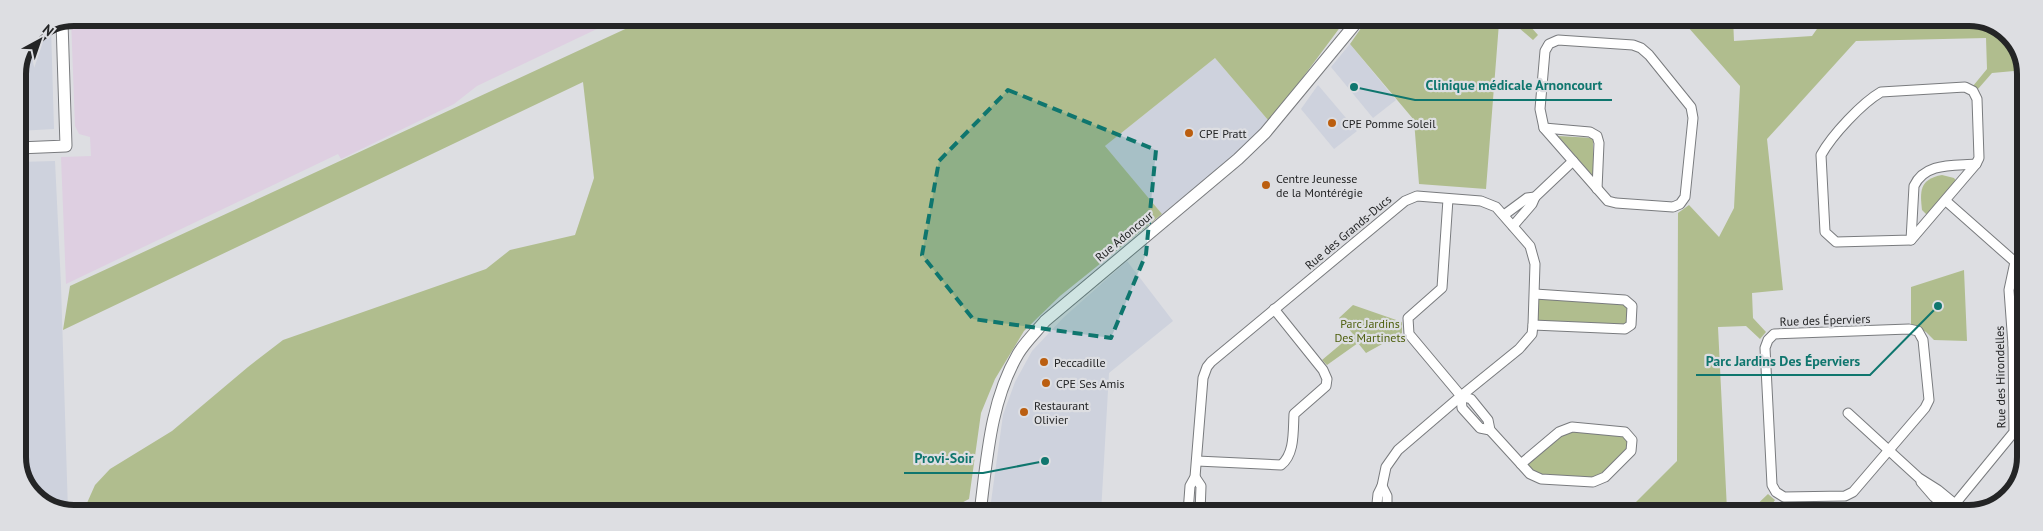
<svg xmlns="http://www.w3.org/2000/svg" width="2043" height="531" viewBox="0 0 2043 531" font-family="'PT Sans',sans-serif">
	<rect width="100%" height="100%" fill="#dddee2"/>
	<g fill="#ced2dd">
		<polygon points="51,27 54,129 18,131 18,74 34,34"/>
		<polygon points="1350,44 1396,100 1373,118 1331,67"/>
		<polygon points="1215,58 1268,120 1245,147 1162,214 1105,146"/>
		<polygon points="1318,85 1357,131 1334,149 1301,109"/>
		<polygon points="55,161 61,285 68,512 63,512 32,494 18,464 18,162"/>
		<polygon points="1127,261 1173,321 1109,373 1101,513 996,513 991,502 1003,415 1015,382 1032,351 1063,318"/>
	</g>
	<polygon fill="#decfe1" points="74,18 620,18 477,86 454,104 341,159 338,154 66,284 61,157 91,156 90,137 79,134 75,126 71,19"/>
	<g fill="#b0bd8e">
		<polygon points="649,18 1347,18 1289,96 1268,120 1215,58 1105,146 1162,214 1060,296 1024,331 995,379 981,413 969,499 946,511 924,510 923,513 83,512 95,485 110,469 172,431 248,367 283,340 486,269 510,250 575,235 594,178 583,82 63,330 70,286"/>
		<polygon points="1368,18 1523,18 1538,35 1533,40 1512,22 1499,23 1486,189 1419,184 1414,120 1350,44"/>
		<polygon points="1680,18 1733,18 1734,41 1812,36 1824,19 1916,19 1926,28 1992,26 2012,37 2025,70 1992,73 1978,89 1973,86 1987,69 1986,38 1856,41 1767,139 1783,290 1752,293 1753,318 1766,332 1760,339 1746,326 1718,327 1727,510 1748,513 1768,494 1775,500 1766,513 1625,513 1677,461 1678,213 1689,205 1719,237 1734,208 1740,86"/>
		<polygon points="1558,136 1593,138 1593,176"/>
		<path d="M 1942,175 L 1954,178 L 1957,182 L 1931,215 L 1926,214 L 1922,210 C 1920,192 1919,179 1942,175 Z"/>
		<polygon points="1964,270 1967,341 1934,340 1926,332 1911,324 1911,287"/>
		<polygon points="1535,294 1625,300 1632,306 1631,325 1533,325"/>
		<polygon points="1353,305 1402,322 1402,333 1366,353 1358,343 1327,365 1322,360 1353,334 1339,318"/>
		<polygon points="1572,427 1625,432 1631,451 1593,482 1541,479 1521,464"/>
	</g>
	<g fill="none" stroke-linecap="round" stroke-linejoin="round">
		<g stroke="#797b7e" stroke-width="11">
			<g id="street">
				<polygon points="1558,40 1633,45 1641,48 1649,55 1691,107 1693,118 1685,197 1680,204 1673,207 1616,203 1608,201 1544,128 1540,109 1545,51 1549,44"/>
				<path d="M 1965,87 L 1973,91 L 1977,99 L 1979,158 L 1976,164 L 1911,240 L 1836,242 L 1825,232 L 1821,155 C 1832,135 1862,103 1881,92 Z"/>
				<polyline points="1544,128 1590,132 1597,136 1599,143 1597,189"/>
				<polyline points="1535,197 1573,161"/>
				<polyline points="1448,199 1442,288 1408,318 1409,334 1461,396 1462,408 1480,428 1490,430"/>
				<polyline points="1946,201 2015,262"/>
				<polyline points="1504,215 1527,198 1535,197 1532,204 1513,226"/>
				<path d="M 1911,240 L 1914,186 C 1925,162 1954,166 1976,164"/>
				<polyline points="1533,325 1625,329 1631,325 1632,306 1625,300 1535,294"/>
				<polygon points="1909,329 1918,331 1923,340 1929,400 1925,408 1853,492 1845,496 1784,497 1776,492 1772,485 1765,348 1768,340 1774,334"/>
				<polyline points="2013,345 2025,345"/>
				<polyline points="1461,396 1471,399 1488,420 1490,430 1521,464"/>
				<polyline points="1848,413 1919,478 1938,490 1955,504"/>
				<polygon points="1572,427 1625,432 1632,440 1631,451 1605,477 1593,482 1541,479 1530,474 1521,464 1559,432"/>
				<path d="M 1197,461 L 1281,465 C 1295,454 1293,431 1294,414 L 1326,386 L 1327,379 L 1323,370 L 1274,309"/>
				<polyline points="1195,477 1201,486 1200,513"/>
				<polyline points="1921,482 1934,497 1951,512"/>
				<polyline points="1382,486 1387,496 1387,513"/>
				<polyline points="1188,513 1190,486 1195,477 1203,378 1207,367 1211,362 1405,201 1417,196 1481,201 1496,207 1530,246 1535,264 1533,325 1532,334 1519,349 1461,396 1398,450 1386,467 1382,486 1378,494 1376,513"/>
				<polyline points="1950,513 1955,504 2014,432 2013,345 2009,290 2015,262 2025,252"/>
			</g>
		</g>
		<g stroke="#797b7e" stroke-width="13">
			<g id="secondary">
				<polyline points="18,148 66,146 62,22"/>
				<polyline points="733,513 811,513"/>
				<path d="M 980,513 C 987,459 990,402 1018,354 C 1025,342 1036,332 1045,321 L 1238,159 L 1265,133 L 1360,18"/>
			</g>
		</g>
		<use href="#street" stroke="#fff" stroke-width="9"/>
		<use href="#secondary" stroke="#fff" stroke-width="11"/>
	</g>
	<path fill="#0f766e" fill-opacity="0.2" stroke="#0f766e" stroke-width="4" stroke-dasharray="10 6" stroke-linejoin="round" d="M 1008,90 L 1156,150 L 1146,254 L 1111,338 L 973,319 L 922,255 L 939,161 Z"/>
	<g fill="#bb5e0f" stroke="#dddee2" stroke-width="2">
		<circle cx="1332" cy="123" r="5"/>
		<circle cx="1189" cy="133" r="5"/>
		<circle cx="1266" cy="185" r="5"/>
		<circle cx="1044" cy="362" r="5"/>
		<circle cx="1046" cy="383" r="5"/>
		<circle cx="1024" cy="412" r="5"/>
	</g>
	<g text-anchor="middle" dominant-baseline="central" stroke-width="4.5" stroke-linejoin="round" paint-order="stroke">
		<g font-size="12" fill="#242526" stroke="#dddee2" text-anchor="start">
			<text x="1342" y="123">CPE Pomme Soleil</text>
			<text x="1199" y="133">CPE Pratt</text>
			<text x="1276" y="178">Centre Jeunesse<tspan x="1276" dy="14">de la Montérégie</tspan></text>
			<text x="1054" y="362">Peccadille</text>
			<text x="1056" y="383">CPE Ses Amis</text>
			<text x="1034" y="405">Restaurant<tspan x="1034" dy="14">Olivier</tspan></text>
		</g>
		<g font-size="12" fill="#242526" stroke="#dddee2">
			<text transform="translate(1348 232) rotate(-40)">Rue des Grands-Ducs</text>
			<text transform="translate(1124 236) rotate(-40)">Rue Adoncour</text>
			<text transform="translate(1825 320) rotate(-2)">Rue des Éperviers</text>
			<text transform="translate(2000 377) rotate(-91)">Rue des Hirondelles</text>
		</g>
		<g font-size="12" fill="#4f600f" stroke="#dddee2">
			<text x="1370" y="323">Parc Jardins<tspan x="1370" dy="14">Des Martinets</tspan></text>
		</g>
	</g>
	<path d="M0 0H2043V531H0ZM74 26H1969A48 48 0 0 1 2017 74V457A48 48 0 0 1 1969 505H74A48 48 0 0 1 26 457V74A48 48 0 0 1 74 26Z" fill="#dddee2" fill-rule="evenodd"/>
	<path fill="none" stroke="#242526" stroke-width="6" d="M74 26H1969A48 48 0 0 1 2017 74V457A48 48 0 0 1 1969 505H74A48 48 0 0 1 26 457V74A48 48 0 0 1 74 26Z"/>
	<path fill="none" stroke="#0f766e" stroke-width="2" d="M1354 87L1415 100H1612M1938 306L1870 375H1696M1045 461L983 473H904"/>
	<g fill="#0f766e" stroke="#dddee2" stroke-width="2">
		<circle cx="1354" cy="87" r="5"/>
		<circle cx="1938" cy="306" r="5"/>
		<circle cx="1045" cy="461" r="5"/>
	</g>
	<g font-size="14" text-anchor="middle" font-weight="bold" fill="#0f766e" stroke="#dddee2" stroke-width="4.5" stroke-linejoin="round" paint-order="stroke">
		<text x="1514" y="90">Clinique médicale Arnoncourt</text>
		<text x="1783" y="366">Parc Jardins Des Éperviers</text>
		<text x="944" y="463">Provi-Soir</text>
	</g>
	<g transform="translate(40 40) rotate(40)" stroke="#dddee2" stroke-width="4" paint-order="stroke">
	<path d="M0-4L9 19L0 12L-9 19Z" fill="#242526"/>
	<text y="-8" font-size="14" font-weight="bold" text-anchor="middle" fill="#242526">N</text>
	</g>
</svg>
